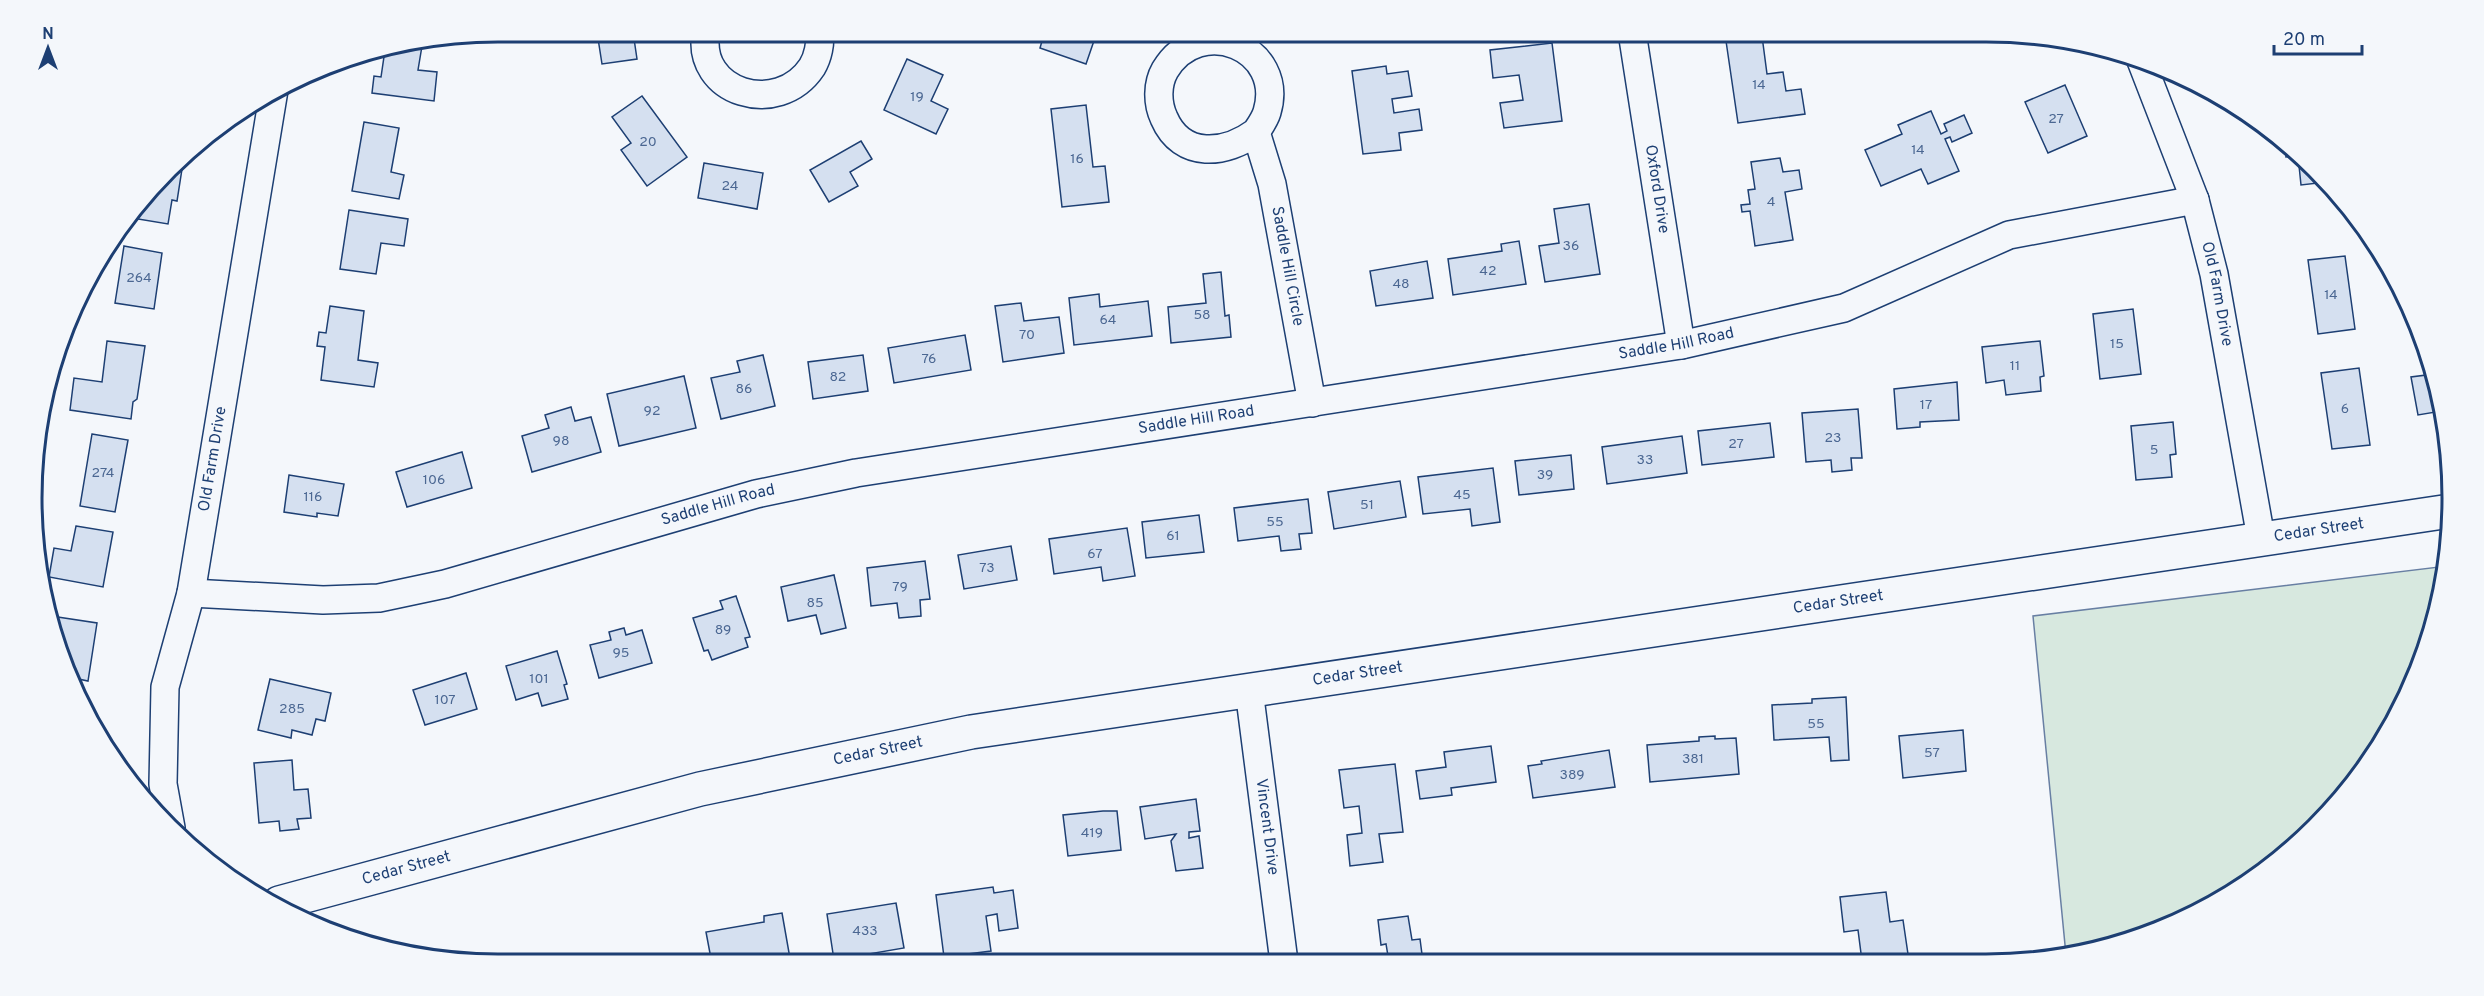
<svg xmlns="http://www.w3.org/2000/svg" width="2484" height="996" viewBox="0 0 2484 996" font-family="Overpass,sans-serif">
	<rect width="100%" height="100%" fill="#f4f7fb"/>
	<polygon fill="#d7e8df" stroke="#687fa3" stroke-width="1.5" points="2447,566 2428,648 2374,757 2293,849 2165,929 2066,955 2033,616"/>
	<g fill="#d5e0f0" stroke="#1d3f73" stroke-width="1.5">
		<polygon points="597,32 633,32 637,59 602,64"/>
		<polygon points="1060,32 1097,32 1086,64 1040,48 1044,34 1058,39"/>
		<polygon points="1762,36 1767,74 1783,72 1786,91 1801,89 1805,114 1738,123 1726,41"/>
		<polygon points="1552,43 1562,121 1504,128 1500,103 1523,100 1519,75 1493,78 1490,50"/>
		<polygon points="414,45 422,46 418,70 437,72 434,101 372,93 374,76 381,77 385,50"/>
		<polygon points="907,59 943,75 931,101 948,109 936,134 884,110"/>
		<polygon points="1386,66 1387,74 1408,71 1412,96 1392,99 1394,113 1419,109 1422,130 1399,133 1401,150 1363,154 1352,71"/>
		<polygon points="2065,85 2087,136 2048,153 2025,102"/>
		<polygon points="642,96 687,157 647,186 621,150 631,143 612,117"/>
		<polygon points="1086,105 1093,167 1105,166 1109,202 1062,207 1051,109"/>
		<polygon points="1931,111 1941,134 1947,131 1944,124 1964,115 1972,133 1952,142 1950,137 1945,139 1959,171 1928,184 1921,169 1881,186 1865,150 1902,134 1898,125"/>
		<polygon points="364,122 399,128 391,172 404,175 399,199 352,191"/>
		<polygon points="861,141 872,159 850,172 858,186 829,202 810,170"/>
		<polygon points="2285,141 2293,147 2327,182 2301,185 2298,156 2286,157"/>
		<polygon points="1780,158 1783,172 1799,170 1802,189 1785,192 1793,240 1755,246 1750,211 1742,212 1741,205 1750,204 1748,190 1755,189 1751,162"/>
		<polygon points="704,163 763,173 757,209 698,198"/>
		<polygon points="174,167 182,169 177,201 172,200 168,224 132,218"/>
		<polygon points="1589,204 1600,274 1545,282 1539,246 1559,243 1554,209"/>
		<polygon points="349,210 408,219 404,246 381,243 376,274 340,269"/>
		<polygon points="1519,241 1526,284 1453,295 1448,259 1502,251 1501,244"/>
		<polygon points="124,246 162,253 154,309 115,303"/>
		<polygon points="2345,256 2355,329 2318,334 2308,260"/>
		<polygon points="1427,261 1433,298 1376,306 1370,271"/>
		<polygon points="1221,272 1225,316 1229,315 1231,337 1171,343 1168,307 1206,303 1203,274"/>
		<polygon points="1099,294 1100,307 1148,301 1152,336 1074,345 1069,298"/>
		<polygon points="1021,303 1024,321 1059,317 1064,353 1003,362 995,306"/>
		<polygon points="330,306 364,311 358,360 378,363 374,387 321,380 325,347 317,346 319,332 326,333"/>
		<polygon points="2133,309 2141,374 2100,379 2093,314"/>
		<polygon points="965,335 971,370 894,383 888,348"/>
		<polygon points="107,341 145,346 137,399 133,402 131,419 70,410 74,378 102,382"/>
		<polygon points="2040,341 2044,376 2040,377 2041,391 2006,395 2004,380 1986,383 1982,347"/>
		<polygon points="763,355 775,406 721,419 711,378 740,372 737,361"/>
		<polygon points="863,355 868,391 813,399 808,362"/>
		<polygon points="2432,365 2442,411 2418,415 2411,377 2426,375 2424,366"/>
		<polygon points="2359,368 2370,445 2332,449 2321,373"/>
		<polygon points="684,376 696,428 619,446 607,394"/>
		<polygon points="1957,382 1959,420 1920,422 1920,427 1897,429 1894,389"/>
		<polygon points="571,407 575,421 591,417 601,452 532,472 522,436 549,428 545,415"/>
		<polygon points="1858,409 1862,458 1851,458 1852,470 1832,472 1831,460 1806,462 1802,413"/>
		<polygon points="2173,422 2176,454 2170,455 2172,477 2136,480 2131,426"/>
		<polygon points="1770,423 1774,457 1702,465 1698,431"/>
		<polygon points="92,434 128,440 115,512 80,506"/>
		<polygon points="1682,436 1687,473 1607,484 1602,447"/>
		<polygon points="462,452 472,488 407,507 396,472"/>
		<polygon points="1571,455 1574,489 1519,495 1515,461"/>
		<polygon points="1493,468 1500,522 1472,526 1470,509 1423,514 1418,477"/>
		<polygon points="289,475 344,484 338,516 317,513 317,517 284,512"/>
		<polygon points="1400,481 1406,517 1334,529 1328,492"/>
		<polygon points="1308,499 1312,533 1299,534 1301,549 1281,551 1279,536 1238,541 1234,508"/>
		<polygon points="1199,515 1204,552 1146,558 1142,522"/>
		<polygon points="76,526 113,532 103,587 49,577 54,548 71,551"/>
		<polygon points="1127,528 1135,576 1103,581 1101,567 1054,574 1049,539"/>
		<polygon points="1011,546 1017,580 964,589 958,555"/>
		<polygon points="925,561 930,599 920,600 921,616 899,618 897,603 871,606 867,568"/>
		<polygon points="834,575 846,628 821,634 816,615 788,621 781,587"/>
		<polygon points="736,596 750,637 745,638 748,647 712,660 708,650 704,651 693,618 723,609 720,601"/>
		<polygon points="51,616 97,623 88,681 74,678"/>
		<polygon points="624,628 626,635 642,630 652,663 599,678 590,645 611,640 609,632"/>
		<polygon points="557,651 567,684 564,685 568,699 542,706 538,693 516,700 506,666"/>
		<polygon points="466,673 477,709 425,725 413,690"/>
		<polygon points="270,679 331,693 325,721 316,719 312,735 292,730 291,738 258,730"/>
		<polygon points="1846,697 1849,760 1831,761 1829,737 1774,740 1772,705 1812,703 1812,699"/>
		<polygon points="1963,730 1966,771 1903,778 1899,736"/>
		<polygon points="1715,736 1715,739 1736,738 1739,774 1650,782 1647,745 1699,741 1699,737"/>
		<polygon points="1491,746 1496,782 1451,788 1452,795 1420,799 1416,771 1446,767 1444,752"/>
		<polygon points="1609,750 1615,787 1533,798 1528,766 1542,764 1541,761"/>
		<polygon points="292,760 294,790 308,789 311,818 297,819 299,829 280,831 279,821 259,823 254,763"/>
		<polygon points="1395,764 1403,832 1379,834 1383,862 1350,866 1347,835 1362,833 1359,806 1344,808 1339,770"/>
		<polygon points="1196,799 1200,831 1189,832 1189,838 1199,836 1203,868 1176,871 1171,841 1176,834 1145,839 1140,807"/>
		<polygon points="1103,811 1117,811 1121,850 1068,856 1063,815"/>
		<polygon points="993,887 994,893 1013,890 1018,928 999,931 997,914 986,916 991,951 944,957 936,895"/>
		<polygon points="1886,892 1890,922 1903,920 1909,961 1862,961 1858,930 1844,932 1840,897"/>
		<polygon points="896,903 904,948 834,960 827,914"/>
		<polygon points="782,913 791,964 712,964 706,932 764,922 764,916"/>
		<polygon points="1408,916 1412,940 1420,939 1423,962 1389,962 1386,944 1381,945 1378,920"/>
		<polygon points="676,954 677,964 602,964"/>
		<polygon points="1198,955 1199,963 1168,963 1167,957"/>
	</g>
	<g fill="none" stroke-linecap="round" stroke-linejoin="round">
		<g stroke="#1d3f73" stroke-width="30">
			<g id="street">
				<path d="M 706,32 C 695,93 778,118 812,67 C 818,57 821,43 819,32"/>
				<path id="s1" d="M 1632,32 L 1681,345"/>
				<path id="s2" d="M 2140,58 L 2195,200 L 2214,274 L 2261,538"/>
				<path id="s3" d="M 1256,132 C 1226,154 1182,160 1164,118 C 1157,103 1157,84 1165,70 C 1200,12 1286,48 1267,112 C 1265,119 1260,126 1256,132 L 1272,184 L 1312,403"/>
				<path id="s4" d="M 191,593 L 323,600 L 379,598 L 445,584 L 756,494 L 856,473 L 1681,345 L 1844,308 L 2009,235 L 2195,200"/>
				<path id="s5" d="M 1249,690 L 1284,962"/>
				<path id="s6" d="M 171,828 L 163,784 L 165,687 L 191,593 L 274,90"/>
			</g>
		</g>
		<g stroke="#1d3f73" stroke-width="36">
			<g id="secondary">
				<path id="s7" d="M 279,903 L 700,789 L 971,732 L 2450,511"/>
			</g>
		</g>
		<use href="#street" stroke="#f4f7fb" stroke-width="27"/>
		<use href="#secondary" stroke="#f4f7fb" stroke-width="33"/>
	</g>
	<g text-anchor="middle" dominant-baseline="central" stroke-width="4.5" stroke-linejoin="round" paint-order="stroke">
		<g font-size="14" fill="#4b6792">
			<text x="1759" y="85">14</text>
			<text x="917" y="97">19</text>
			<text x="2056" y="119">27</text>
			<text x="648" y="142">20</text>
			<text x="1918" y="150">14</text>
			<text x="1077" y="159">16</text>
			<text x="730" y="186">24</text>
			<text x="1771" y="202">4</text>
			<text x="1571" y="246">36</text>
			<text x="1488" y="271">42</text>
			<text x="139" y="278">264</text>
			<text x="1401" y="284">48</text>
			<text x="2331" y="295">14</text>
			<text x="1202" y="315">58</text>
			<text x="1108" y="320">64</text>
			<text x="1027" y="335">70</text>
			<text x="2117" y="344">15</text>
			<text x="929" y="359">76</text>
			<text x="2015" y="366">11</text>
			<text x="838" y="377">82</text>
			<text x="744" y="389">86</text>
			<text x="1926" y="405">17</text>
			<text x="2345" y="409">6</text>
			<text x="652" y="411">92</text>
			<text x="1833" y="438">23</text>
			<text x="561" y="441">98</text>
			<text x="1736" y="444">27</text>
			<text x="2154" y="450">5</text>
			<text x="1645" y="460">33</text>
			<text x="103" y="473">274</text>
			<text x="1545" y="475">39</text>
			<text x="434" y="480">106</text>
			<text x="1462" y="495">45</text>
			<text x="313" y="497">116</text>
			<text x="1367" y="505">51</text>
			<text x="1275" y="522">55</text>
			<text x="1173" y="536">61</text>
			<text x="1095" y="554">67</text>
			<text x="987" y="568">73</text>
			<text x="900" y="587">79</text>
			<text x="815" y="603">85</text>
			<text x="723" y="630">89</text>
			<text x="621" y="653">95</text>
			<text x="539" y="679">101</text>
			<text x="445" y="700">107</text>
			<text x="292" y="709">285</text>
			<text x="1816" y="724">55</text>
			<text x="1932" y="753">57</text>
			<text x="1693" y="759">381</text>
			<text x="1572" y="775">389</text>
			<text x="1092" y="833">419</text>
			<text x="865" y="931">433</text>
		</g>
		<g font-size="16" fill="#1d3f73" stroke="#f4f7fb">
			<text stroke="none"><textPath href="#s1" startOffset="159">Oxford Drive</textPath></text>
			<text stroke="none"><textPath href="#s3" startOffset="483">Saddle Hill Circle</textPath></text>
			<text stroke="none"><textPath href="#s2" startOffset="249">Old Farm Drive</textPath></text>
			<text stroke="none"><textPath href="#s4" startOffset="1512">Saddle Hill Road</textPath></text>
			<text stroke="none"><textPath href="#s4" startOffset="1026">Saddle Hill Road</textPath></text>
			<text stroke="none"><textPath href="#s6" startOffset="375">Old Farm Drive</textPath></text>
			<text stroke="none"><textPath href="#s4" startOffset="540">Saddle Hill Road</textPath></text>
			<text stroke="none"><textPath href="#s7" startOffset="2076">Cedar Street</textPath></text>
			<text stroke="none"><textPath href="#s7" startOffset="1590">Cedar Street</textPath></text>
			<text stroke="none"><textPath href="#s7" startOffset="1104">Cedar Street</textPath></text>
			<text stroke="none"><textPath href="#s7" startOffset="618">Cedar Street</textPath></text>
			<text stroke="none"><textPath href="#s5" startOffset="138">Vincent Drive</textPath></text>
			<text stroke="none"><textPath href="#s7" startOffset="132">Cedar Street</textPath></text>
		</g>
	</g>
	<path d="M0 0H2484V996H0ZM498 42H1986A456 456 0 0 1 2442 498V498A456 456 0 0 1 1986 954H498A456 456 0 0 1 42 498V498A456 456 0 0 1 498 42Z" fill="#f4f7fb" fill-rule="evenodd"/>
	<path fill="none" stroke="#1d3f73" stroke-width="3" d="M498 42H1986A456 456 0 0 1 2442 498V498A456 456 0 0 1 1986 954H498A456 456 0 0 1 42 498V498A456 456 0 0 1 498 42Z"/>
	<g transform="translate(48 48)" stroke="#f4f7fb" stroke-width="4.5" paint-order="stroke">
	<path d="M0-4.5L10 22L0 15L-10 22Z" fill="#1d3f73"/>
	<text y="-9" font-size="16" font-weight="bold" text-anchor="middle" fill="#1d3f73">N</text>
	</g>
	<path d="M2274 45v9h88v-9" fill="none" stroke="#1d3f73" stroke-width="3"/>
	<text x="2283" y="45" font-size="18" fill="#1d3f73" stroke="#f4f7fb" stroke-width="4.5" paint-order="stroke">20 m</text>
</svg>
